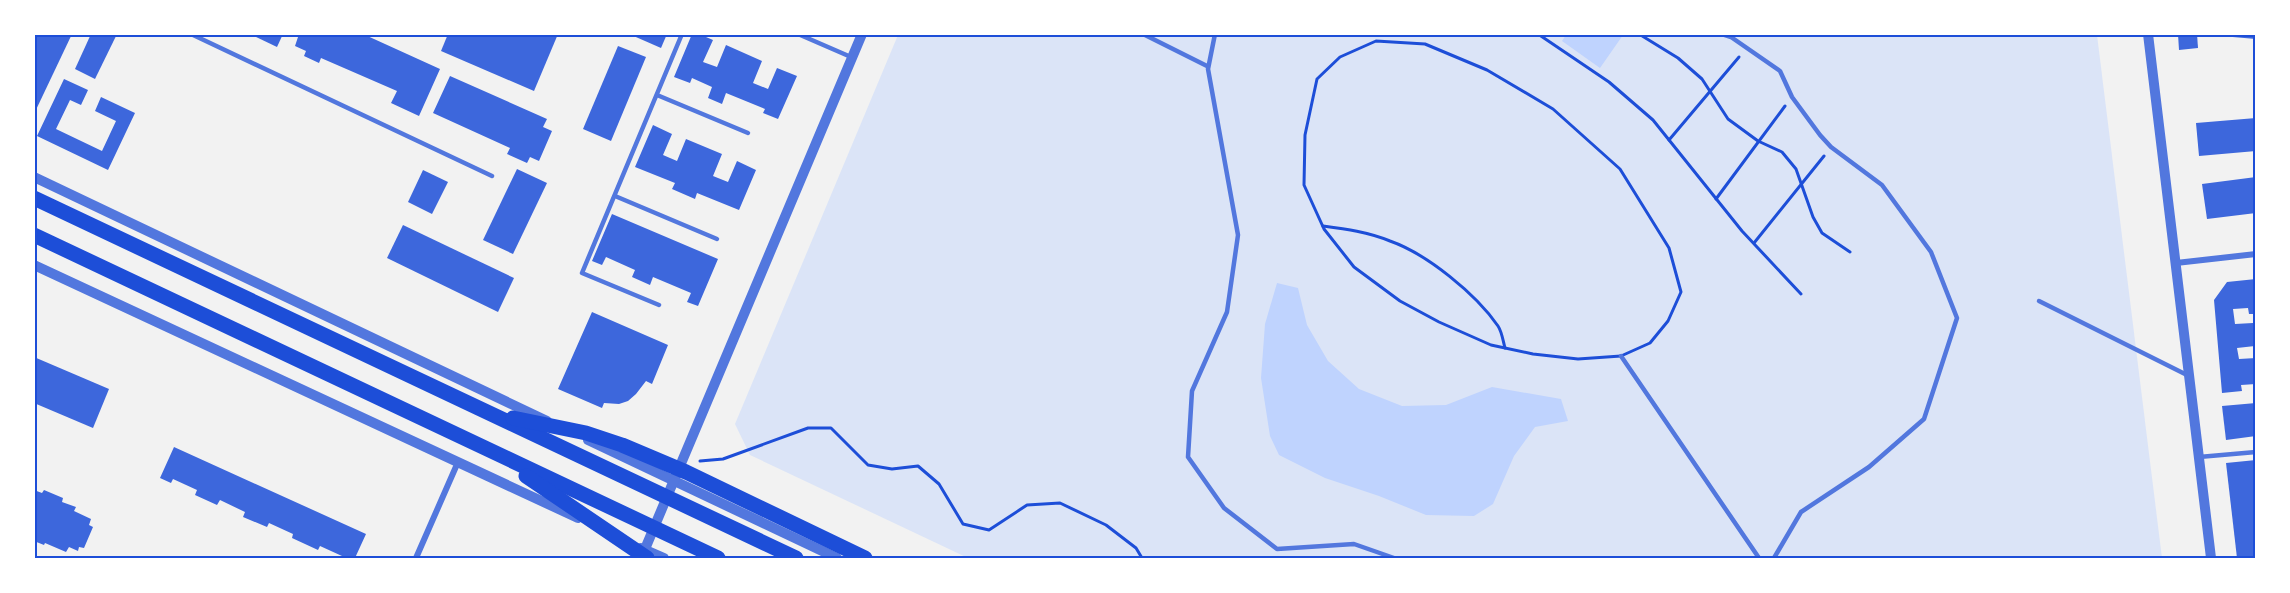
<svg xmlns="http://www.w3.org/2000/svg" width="2290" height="593" viewBox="0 0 2290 593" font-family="Lato,sans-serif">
	<rect width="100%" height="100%" fill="#f2f2f2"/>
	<polygon fill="#dbe4f7" points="898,35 2097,35 2162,558 968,558 750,455 735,424"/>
	<g fill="#bfd3fe">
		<polygon points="1566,35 1566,34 1623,35 1600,68 1562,41"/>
		<polygon points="1277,283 1298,288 1307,325 1328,361 1359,389 1402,406 1446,405 1492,387 1561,399 1568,421 1535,427 1514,456 1493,504 1474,516 1426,515 1379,496 1325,478 1279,455 1270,436 1261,378 1265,324"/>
	</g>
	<g fill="#3d67dc">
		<polygon points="34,34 72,34 34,114"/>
		<polygon points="91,34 117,34 95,79 75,69"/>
		<polygon points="250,34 283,34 277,47"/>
		<polygon points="299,34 363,34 440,69 419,116 391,103 397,91 321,58 319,63 304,56 306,51 295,46"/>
		<polygon points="448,34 558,34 534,91 441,51"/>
		<polygon points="629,34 667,34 661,48"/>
		<polygon points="692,34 699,34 713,40 703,62 717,67 726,45 762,61 753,83 768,89 777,68 797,76 778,119 763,113 765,109 726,93 722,104 708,98 712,87 692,78 690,83 674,77"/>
		<polygon points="2178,34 2197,34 2198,48 2179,50"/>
		<polygon points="2221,34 2256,34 2256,39 2221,36"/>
		<polygon points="618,46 646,57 611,141 583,129"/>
		<polygon points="450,76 547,119 543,127 552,131 539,161 530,157 527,163 507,154 510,148 433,113"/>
		<polygon points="64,79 88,90 81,105 70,100 56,129 102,151 116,121 95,111 101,97 135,113 108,170 37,136"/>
		<polygon points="2256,118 2256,151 2199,156 2196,123"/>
		<polygon points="653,125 672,134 663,155 677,161 686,139 722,154 713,176 728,182 737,161 756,170 739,210 697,193 695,199 672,189 675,183 635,167"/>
		<polygon points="517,169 547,183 513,254 483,240"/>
		<polygon points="423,170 448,182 432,214 408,202"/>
		<polygon points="2256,177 2256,213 2207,219 2202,184"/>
		<polygon points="612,214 718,259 698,306 687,302 691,293 653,277 650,285 632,277 635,270 606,257 602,265 592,261"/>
		<polygon points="403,225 514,278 498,312 387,258"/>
		<polygon points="2256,279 2256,314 2249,314 2248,308 2233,309 2235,324 2253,323 2255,346 2237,348 2239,359 2256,358 2256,384 2241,385 2242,391 2222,393 2214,300 2227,282"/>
		<polygon points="592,312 668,345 652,384 646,381 636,394 628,401 619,404 604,403 602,408 558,389"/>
		<polygon points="34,357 109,389 93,428 34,403"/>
		<polygon points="2256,403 2256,436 2226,440 2222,406"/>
		<polygon points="174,447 366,534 355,558 340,558 342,556 320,546 318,550 292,538 293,534 269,523 267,527 243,517 245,512 220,500 217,505 195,495 197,490 173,479 171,483 160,478"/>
		<polygon points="2256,460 2256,558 2237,558 2226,463"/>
		<polygon points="34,490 42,493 44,490 63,498 62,502 76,507 74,511 91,519 89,525 93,527 84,548 79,547 78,551 69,547 66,552 45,543 44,545 34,541"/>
	</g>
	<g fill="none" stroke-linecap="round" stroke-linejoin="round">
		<g stroke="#1d4ed8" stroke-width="3">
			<polyline points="1538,34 1609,82 1653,120 1742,231 1801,294"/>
			<polyline points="1639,34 1678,58 1702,79 1728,119 1758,141 1782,152 1796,169 1813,217 1822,233 1850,252"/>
			<polygon points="1376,41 1425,44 1487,70 1553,109 1620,169 1669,248 1681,292 1668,321 1650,343 1621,356 1578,359 1533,354 1491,345 1439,322 1400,301 1354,267 1324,229 1304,185 1305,135 1317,79 1340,57"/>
			<polyline points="1669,140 1739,57"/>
			<polyline points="1716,199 1785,106"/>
			<path d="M 1323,226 C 1346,229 1368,232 1390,241 C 1427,254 1476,294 1498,326 C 1502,332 1503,341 1505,348"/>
			<polyline points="1754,243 1824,156"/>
			<polyline points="700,461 723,459 808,428 831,428 868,465 892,469 918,466 939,484 963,524 989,530 1027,505 1060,503 1106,525 1136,548 1142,558"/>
		</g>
		<g stroke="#5277de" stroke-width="4.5">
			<polyline points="191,34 492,176"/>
			<polyline points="798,34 851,57"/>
			<polyline points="1143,34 1207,66"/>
			<polyline points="1215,34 1208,69 1238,235 1227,312 1192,391 1188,457 1224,508 1277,549 1354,544 1394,558"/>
			<polyline points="1722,34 1731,37 1780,71 1792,97 1820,135 1831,147 1882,185 1931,252 1957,318 1924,419 1869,467 1801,512 1774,558"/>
			<polyline points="657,95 748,133"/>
			<polyline points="615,196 717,239"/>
			<polyline points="2039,301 2187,375"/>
			<polyline points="659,305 582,273 682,34"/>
			<polyline points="1621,356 1759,558"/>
			<polyline points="2199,457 2256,452"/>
		</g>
		<g stroke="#5277de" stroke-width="6">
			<polyline points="2176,263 2256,254"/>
			<polyline points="416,558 458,462"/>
		</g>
		<g stroke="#5277de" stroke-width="10">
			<polyline points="2148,34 2211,558"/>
			<polyline points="34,177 547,421"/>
			<polyline points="34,265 578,518"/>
			<polyline points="588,440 837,558"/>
			<polyline points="641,548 664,558"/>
			<polyline points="645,549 862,34"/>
		</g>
		<g stroke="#1d4ed8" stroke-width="15">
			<polyline points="34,198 796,558"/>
			<polyline points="34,235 718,558"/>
			<polyline points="513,418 586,433 622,445 686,472 865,558"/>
			<polyline points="526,476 647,558"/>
		</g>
	</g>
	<rect width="2290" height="593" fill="none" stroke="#ffffff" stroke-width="72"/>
	<rect x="36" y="36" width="2218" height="521" fill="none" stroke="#1d4ed8" stroke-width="2"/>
</svg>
